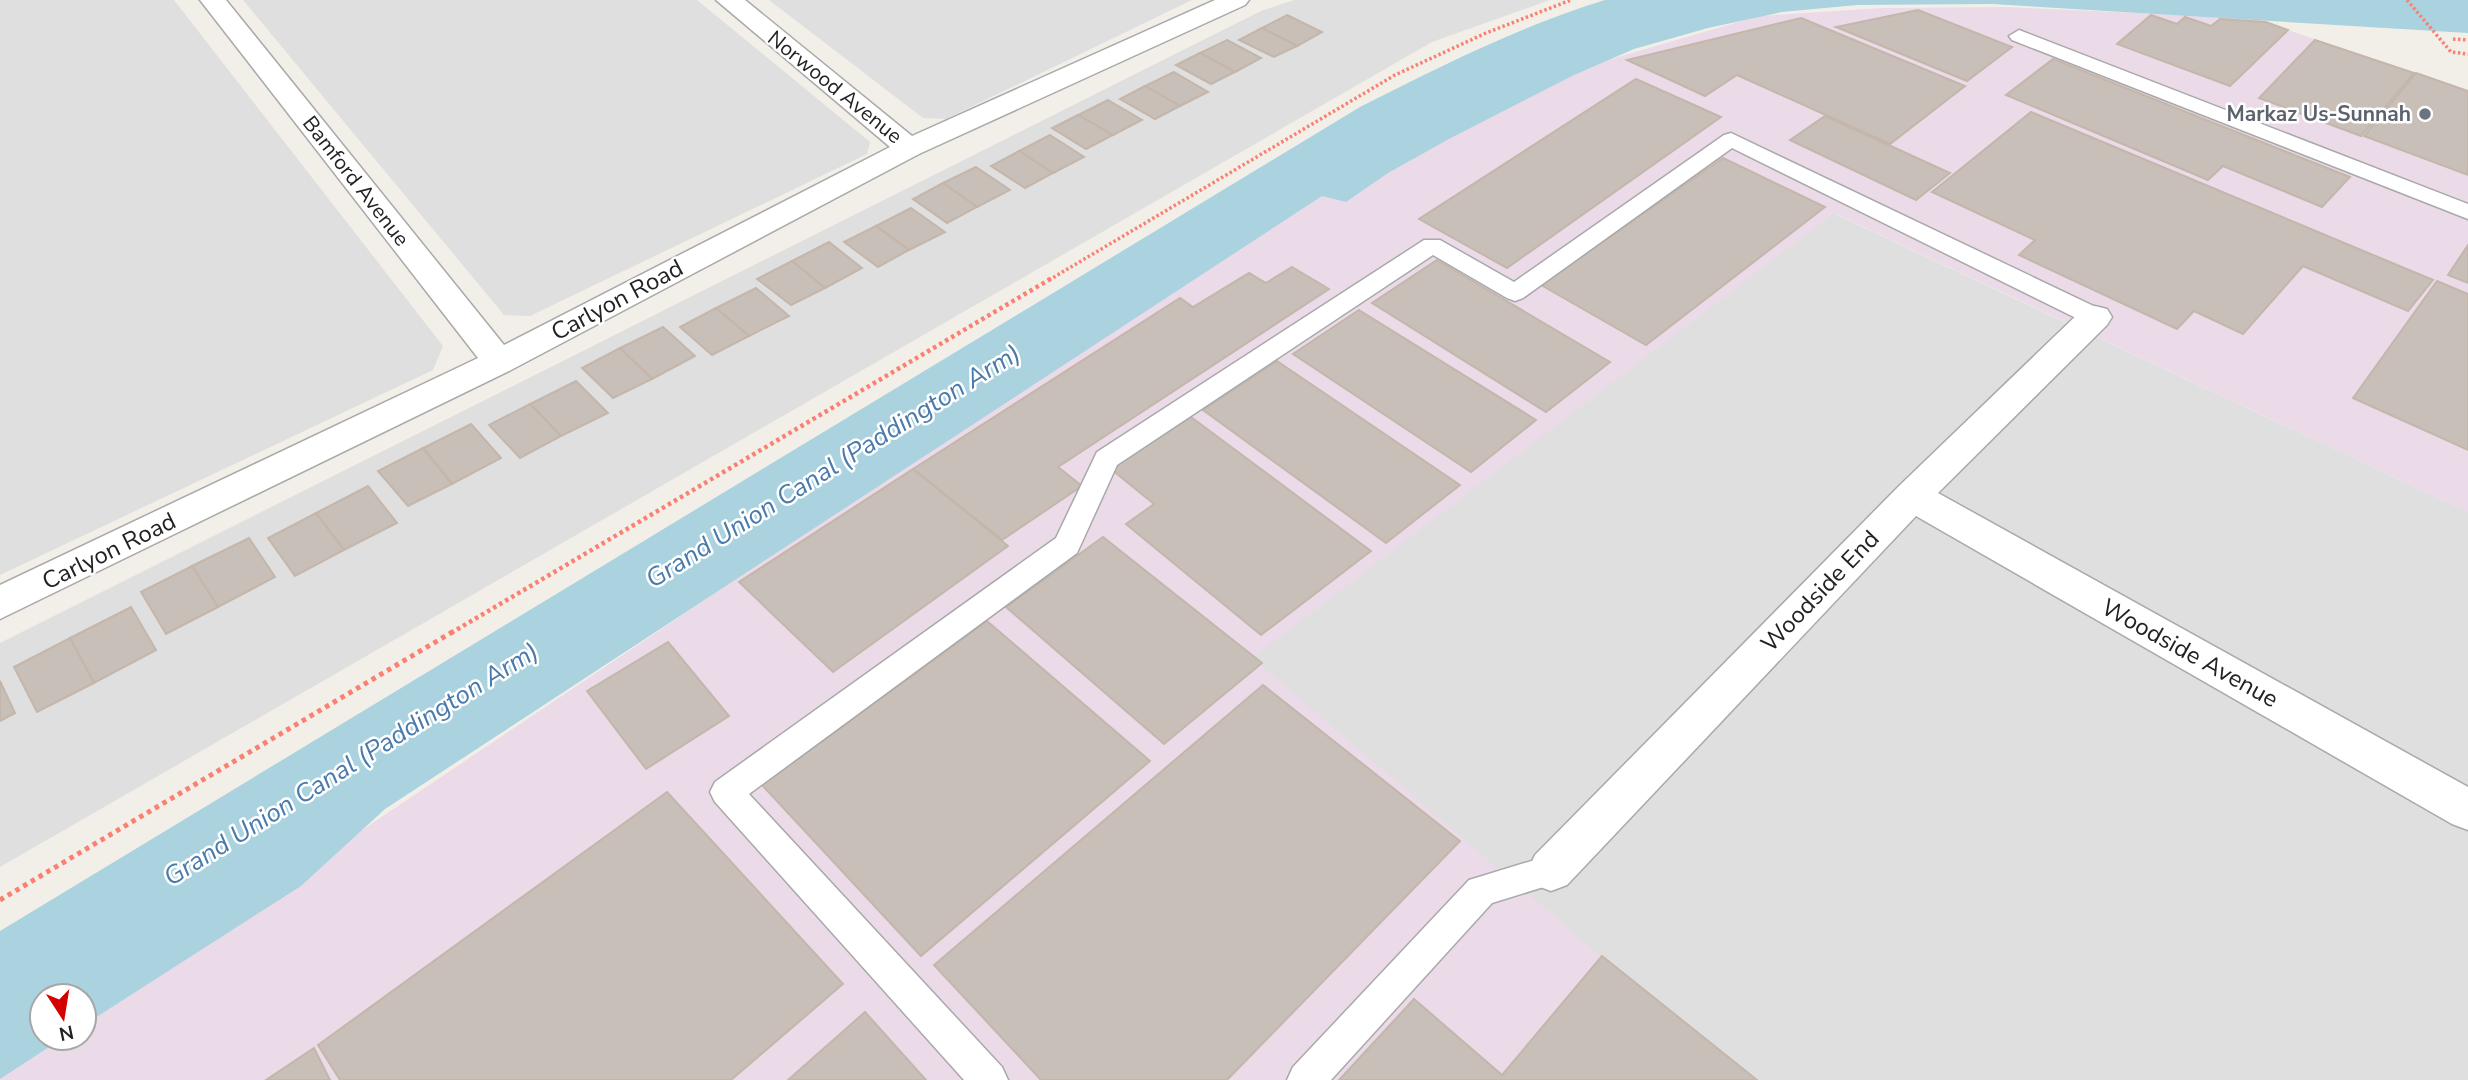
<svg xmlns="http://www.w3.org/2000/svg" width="2468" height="1080" viewBox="0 0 2468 1080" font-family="'Nunito Sans',sans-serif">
	<rect width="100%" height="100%" fill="#f2efe9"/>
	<g fill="#e0dfdf">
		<polygon points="0,0 174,0 443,346 433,370 0,575"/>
		<polygon points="243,0 697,0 870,142 867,154 530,316 504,315"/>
		<polygon points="769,0 1192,0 946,119 923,118"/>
		<polygon points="1294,0 1550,0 1432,42 0,867 0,643 1261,11"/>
		<polygon points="1833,213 2468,512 2468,1080 1745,1080 1249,659"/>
	</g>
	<polygon fill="#ebdbe8" points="2004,7 2253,18 2468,92 2468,512 1834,213 1252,658 1745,1080 0,1080 0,1073 52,1038 84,1038 84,1017 1347,168 1556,75 1759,16 1881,8"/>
	<path fill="#aad3df" d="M 1605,0 L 2468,0 L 2468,33 L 1992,4 L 1857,5 L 1782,12 L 1708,28 L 1634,49 L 1574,75 L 1447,140 L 1388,173 L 1346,202 L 1322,196 L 385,809 L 301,886 L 84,1025 L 84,996 L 42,996 L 42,1038 L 63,1038 L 0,1079 L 0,931 L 1360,107 C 1439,67 1520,26 1605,0 Z"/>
	<g fill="#c7bfb8" stroke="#c4b6ab" stroke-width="2">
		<polygon points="1918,10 2012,47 1967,81 1836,27"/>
		<polygon points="1287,15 1322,32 1297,46 1262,28"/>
		<polygon points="2151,15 2177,24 2185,17 2211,26 2220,19 2266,22 2288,30 2230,86 2117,44"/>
		<polygon points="1801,18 1965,86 1890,144 1737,75 1705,96 1627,60"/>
		<polygon points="1262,28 1297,46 1274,57 1239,40"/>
		<polygon points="1227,40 1261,58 1235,72 1200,53"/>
		<polygon points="2315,40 2414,73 2361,136 2259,98"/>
		<polygon points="1200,53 1235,72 1211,84 1176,65"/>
		<polygon points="2053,59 2350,177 2322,207 2223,166 2208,180 2006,95"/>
		<polygon points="1174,72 1208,92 1180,106 1145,86"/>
		<polygon points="2416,73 2468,91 2468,175 2364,136"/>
		<polygon points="1636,79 1721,117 1507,268 1419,219"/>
		<polygon points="1145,86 1180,106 1155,119 1120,99"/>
		<polygon points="1108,100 1142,120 1113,135 1078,115"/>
		<polygon points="2031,112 2433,280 2408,311 2303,266 2243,334 2194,311 2177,329 2019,255 2035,240 1932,192"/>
		<polygon points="1078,115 1113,135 1086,149 1052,128"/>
		<polygon points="1825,116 1950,173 1916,200 1790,140"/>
		<polygon points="1050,135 1084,157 1053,173 1019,151"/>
		<polygon points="1019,151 1053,173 1025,188 991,166"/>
		<polygon points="1723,158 1825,207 1646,345 1541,285"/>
		<polygon points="976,167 1010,190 977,207 943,183"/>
		<polygon points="943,183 977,207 947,223 913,199"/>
		<polygon points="911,208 945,232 909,250 876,226"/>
		<polygon points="876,226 909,250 878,267 844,242"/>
		<polygon points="829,242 862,268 825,288 792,261"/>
		<polygon points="2468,245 2468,283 2448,275"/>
		<polygon points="1437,260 1610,362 1546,412 1372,303"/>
		<polygon points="792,261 825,288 791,305 757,279"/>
		<polygon points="1292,267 1329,289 1058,467 1082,486 1002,540 913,469 1180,298 1193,307 1249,273 1266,283"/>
		<polygon points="2437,281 2468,294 2468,450 2353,398"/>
		<polygon points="756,288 789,316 749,336 716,308"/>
		<polygon points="716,308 749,336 712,355 680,327"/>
		<polygon points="1359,310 1536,420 1471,472 1293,354"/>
		<polygon points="663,327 695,356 652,379 620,348"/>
		<polygon points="620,348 652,379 613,398 582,368"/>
		<polygon points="1277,361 1460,485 1386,543 1203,410"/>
		<polygon points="576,381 608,413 561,436 530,404"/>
		<polygon points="530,404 561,436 520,458 489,425"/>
		<polygon points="1191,417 1371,551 1261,635 1126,524 1154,504 1111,469"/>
		<polygon points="471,424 501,458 452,484 423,448"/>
		<polygon points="423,448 452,484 408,506 378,471"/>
		<polygon points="913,469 1008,546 833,672 739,582"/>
		<polygon points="368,486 397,523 344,550 316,513"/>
		<polygon points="316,513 344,550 295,576 268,538"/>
		<polygon points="1103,537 1262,663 1164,744 1006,607"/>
		<polygon points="249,538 275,577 218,607 192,566"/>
		<polygon points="192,566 218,607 166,634 141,592"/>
		<polygon points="131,607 156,650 94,683 70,638"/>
		<polygon points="987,621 1150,761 921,956 762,785"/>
		<polygon points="70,638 94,683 37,712 14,667"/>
		<polygon points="668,642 729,716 646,769 587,691"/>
		<polygon points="0,681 15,713 0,721"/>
		<polygon points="1263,685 1460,841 1227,1080 1041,1080 934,965"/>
		<polygon points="667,792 843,984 731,1080 340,1080 318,1045"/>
		<polygon points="1602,956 1757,1080 1339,1080 1414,999 1502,1075"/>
		<polygon points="865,1012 926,1080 788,1080"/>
		<polygon points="314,1048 330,1080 266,1080"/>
	</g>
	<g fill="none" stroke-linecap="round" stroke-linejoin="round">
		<g stroke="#a9a9a9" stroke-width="3">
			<g id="lane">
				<polygon points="2019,30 2468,204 2468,219 2012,40 2009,36"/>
				<polygon points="1731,133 2104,311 2107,317 2104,323 2095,325 2086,323 1732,148 1523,298 1515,301 1507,298 1433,255 1117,465 1077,553 749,794 1002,1067 1008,1080 964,1080 715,802 710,792 715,782 1056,538 1097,452 1424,240 1440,240 1514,282 1724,135"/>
				<polygon points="1551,855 1563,859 1568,870 1563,881 1492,903 1331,1080 1287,1080 1293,1067 1469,880"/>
			</g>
		</g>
		<g stroke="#a9a9a9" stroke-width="3">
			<g id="street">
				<polygon points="200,0 226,0 504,345 890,147 716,0 745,0 912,136 1215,0 1249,0 1245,5 919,154 511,370 0,619 0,585 478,358"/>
				<polygon points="2095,306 2107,309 2112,317 2107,325 1938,493 2468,787 2468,830 2452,824 1916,516 1567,885 1551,891 1535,885 1528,870 1535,855 1899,486 2083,309"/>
			</g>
		</g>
		<g stroke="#fa8072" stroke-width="3.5" stroke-dasharray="2.5 2.5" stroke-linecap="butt">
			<polyline points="2407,0 2451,52 2468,54"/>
			<polyline points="2453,39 2468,40"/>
			<polyline points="1049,280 1395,75 1486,33 1571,0"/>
		</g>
		<polyline stroke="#fa8072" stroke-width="4.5" stroke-dasharray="3.5 3.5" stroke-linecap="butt" points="451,633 1052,278"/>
		<polyline stroke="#fa8072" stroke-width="5" stroke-dasharray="4.5 4.5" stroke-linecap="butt" points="0,900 454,631"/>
		<use href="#lane" fill="#fff" fill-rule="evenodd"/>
		<use href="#street" fill="#fff" fill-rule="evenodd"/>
	</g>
	<circle fill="#6b7280" stroke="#fff" stroke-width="2.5" cx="2425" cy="114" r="7"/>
	<g text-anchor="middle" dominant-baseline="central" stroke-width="5" stroke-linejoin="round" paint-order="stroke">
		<g font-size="21" fill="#222" stroke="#fff">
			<text transform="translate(835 87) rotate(39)">Norwood Avenue</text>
			<text transform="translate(356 181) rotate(52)">Bamford Avenue</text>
		</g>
		<g font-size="21" font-weight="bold" fill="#5b616d" stroke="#fff" text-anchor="end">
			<text x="2411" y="114">Markaz Us-Sunnah</text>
		</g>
		<g font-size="24" fill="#222" stroke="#fff">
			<text transform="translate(617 300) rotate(-28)">Carlyon Road</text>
			<text transform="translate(109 551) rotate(-26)">Carlyon Road</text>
			<text transform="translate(1820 591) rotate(-46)">Woodside End</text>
			<text transform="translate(2190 653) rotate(29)">Woodside Avenue</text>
		</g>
		<g font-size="26" font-style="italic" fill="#4a7aab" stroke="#fff">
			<text transform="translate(833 466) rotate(-32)">Grand Union Canal (Paddington Arm)</text>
			<text transform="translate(351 764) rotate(-32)">Grand Union Canal (Paddington Arm)</text>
		</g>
	</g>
	<g transform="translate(63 1017) rotate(168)"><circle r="33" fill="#ffffff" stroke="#a7a7a7" stroke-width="2"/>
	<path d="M0-5L12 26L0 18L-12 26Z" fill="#d40000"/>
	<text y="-10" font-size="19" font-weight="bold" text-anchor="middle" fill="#222222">N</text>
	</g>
</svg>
